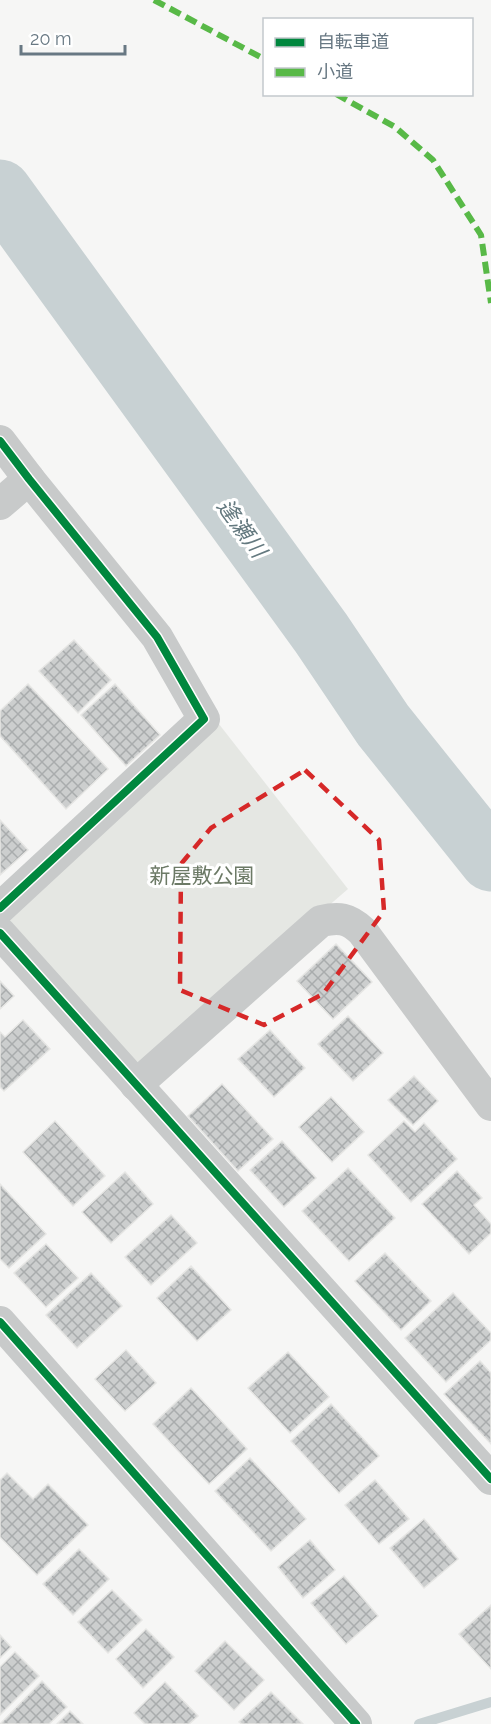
<svg xmlns="http://www.w3.org/2000/svg" width="491" height="1724" viewBox="0 0 491 1724" font-family="Raleway,'Noto Sans JP',sans-serif">
	<defs>
		<pattern id="water-ripples" width="26" height="14" patternUnits="userSpaceOnUse" patternTransform="scale(1.5)"><rect width="26" height="14" fill="#c8d1d3"/><path d="M2 4q2-2 4 0t4 0M15 11q2-2 4 0t4 0" fill="none" stroke="#a6aeb1"/></pattern>
		<pattern id="building-cross-hatch" width="8" height="8" patternUnits="userSpaceOnUse" patternTransform="scale(1.5)"><rect width="8" height="8" fill="#cccece"/><path d="M0 0l8 8M0 8l8-8" fill="none" stroke="#a9acad"/></pattern>
	</defs>
	<rect width="100%" height="100%" fill="#f6f6f5"/>
	<polygon fill="#e5e7e3" points="215,719 348,889 136,1072 0,920"/>
	<polygon fill="url(#water-ripples)" points="0,182 22,224 0,201"/>
	<g fill="none" stroke-linecap="round" stroke-linejoin="round">
		<polyline stroke="#c8d1d3" stroke-width="10" points="419,1724 491,1702"/>
		<polyline stroke="#c8d1d3" stroke-width="63" points="0,191 321,633 383,725 491,860"/>
	</g>
	<g fill="url(#building-cross-hatch)" stroke="#e6e6e4" stroke-width="1.5">
		<polygon points="74,640 111,680 78,713 39,671"/>
		<polygon points="28,684 108,769 66,809 0,736 0,711"/>
		<polygon points="115,684 160,735 126,766 81,715"/>
		<polygon points="0,820 28,850 0,875"/>
		<polygon points="336,944 372,982 333,1019 297,981"/>
		<polygon points="0,981 14,996 0,1009"/>
		<polygon points="348,1016 383,1053 353,1081 318,1044"/>
		<polygon points="23,1020 50,1049 4,1091 0,1087 0,1032 5,1037"/>
		<polygon points="270,1030 305,1068 274,1097 238,1059"/>
		<polygon points="414,1076 438,1101 413,1125 388,1100"/>
		<polygon points="222,1084 273,1139 238,1171 188,1116"/>
		<polygon points="331,1097 364,1132 332,1162 299,1127"/>
		<polygon points="55,1121 105,1176 73,1206 23,1152"/>
		<polygon points="404,1121 415,1132 424,1123 457,1159 411,1202 368,1155"/>
		<polygon points="282,1141 316,1178 284,1207 250,1170"/>
		<polygon points="348,1168 395,1218 349,1261 302,1211"/>
		<polygon points="457,1171 482,1198 474,1205 491,1224 491,1233 469,1254 422,1204"/>
		<polygon points="125,1172 153,1204 111,1243 82,1212"/>
		<polygon points="0,1184 46,1234 9,1268 0,1259"/>
		<polygon points="171,1215 197,1243 151,1285 125,1257"/>
		<polygon points="46,1244 78,1278 46,1307 14,1273"/>
		<polygon points="385,1253 431,1301 401,1330 355,1281"/>
		<polygon points="191,1266 231,1310 197,1341 157,1298"/>
		<polygon points="91,1273 122,1306 77,1348 46,1315"/>
		<polygon points="453,1293 491,1333 491,1340 446,1382 405,1338"/>
		<polygon points="126,1350 156,1383 125,1411 95,1379"/>
		<polygon points="288,1352 329,1397 290,1433 248,1388"/>
		<polygon points="480,1361 491,1373 491,1444 444,1394"/>
		<polygon points="191,1388 247,1449 209,1484 153,1424"/>
		<polygon points="331,1404 379,1456 339,1493 291,1441"/>
		<polygon points="250,1458 306,1519 271,1551 215,1491"/>
		<polygon points="7,1473 33,1499 48,1484 88,1525 37,1575 0,1537 0,1480"/>
		<polygon points="375,1480 409,1519 379,1544 345,1505"/>
		<polygon points="424,1519 458,1559 424,1588 390,1548"/>
		<polygon points="310,1540 335,1570 303,1598 278,1567"/>
		<polygon points="79,1549 109,1579 73,1615 43,1584"/>
		<polygon points="344,1576 378,1616 346,1644 311,1603"/>
		<polygon points="112,1590 142,1620 108,1653 78,1622"/>
		<polygon points="491,1605 491,1669 459,1634"/>
		<polygon points="146,1629 174,1657 143,1688 116,1659"/>
		<polygon points="0,1635 11,1647 0,1658"/>
		<polygon points="225,1641 264,1680 234,1710 195,1671"/>
		<polygon points="15,1652 39,1676 0,1715 0,1667"/>
		<polygon points="42,1681 67,1707 49,1724 0,1724"/>
		<polygon points="165,1682 198,1716 189,1724 145,1724 134,1713"/>
		<polygon points="271,1692 303,1724 242,1724 239,1722"/>
		<polygon points="70,1711 83,1724 57,1724"/>
	</g>
	<g fill="none" stroke-linecap="round" stroke-linejoin="round">
		<g stroke="#c8caca" stroke-width="32">
			<polyline points="0,441 29,479 157,637 204,719 0,908"/>
			<polyline points="0,504 29,479"/>
			<polyline points="0,933 491,1479"/>
			<path d="M 136,1085 L 321,921 C 339,917 348,918 362,931 L 491,1105"/>
			<polyline points="0,1322 356,1724"/>
		</g>
		<g stroke="#58b947" stroke-width="6" stroke-dasharray="12 6" stroke-linecap="butt">
			<polyline points="154,0 264,59"/>
			<polyline points="336,94 395,127 433,160 481,235 491,303"/>
		</g>
		<g stroke="#fff" stroke-width="11">
			<g id="cycleway">
				<polyline points="0,441 29,479 157,637 204,719 0,908"/>
				<polyline points="0,933 491,1479"/>
				<polyline points="0,1322 356,1724"/>
			</g>
		</g>
		<use href="#cycleway" stroke="#00873e" stroke-width="8"/>
	</g>
	<path fill="none" stroke="#d62828" stroke-width="4.5" stroke-dasharray="12 8" stroke-linejoin="round" d="M 305,770 L 379,840 L 384,911 L 323,994 L 264,1025 L 180,990 L 181,864 L 211,828 Z"/>
	<g text-anchor="middle" dominant-baseline="central" stroke-width="6" stroke-linejoin="round" paint-order="stroke">
		<g font-size="21" fill="#6c7a66" stroke="#fff">
			<text x="202" y="875">新屋敷公園</text>
		</g>
		<g font-size="22" font-style="italic" fill="#64797f" stroke="#fff">
			<text transform="translate(242 528) rotate(54)">逢瀬川</text>
		</g>
	</g>
	<rect x="263" y="18" width="210" height="78" fill="#ffffff" stroke="#c3c9cd" stroke-width="1.5"/>
	<rect x="275" y="38" width="30" height="9" fill="#00873e" stroke="#c3c9cd" stroke-width="1.5"/>
	<text x="317" y="48" font-size="18" fill="#687883">自転車道</text>
	<rect x="275" y="68" width="30" height="9" fill="#58b947" stroke="#c3c9cd" stroke-width="1.5"/>
	<text x="317" y="78" font-size="18" fill="#687883">小道</text>
	<path d="M21 45v9h104v-9" fill="none" stroke="#687883" stroke-width="3"/>
	<text x="30" y="45" font-size="18" fill="#687883" stroke="#ffffff" stroke-width="4.5" paint-order="stroke">20 m</text>
</svg>
